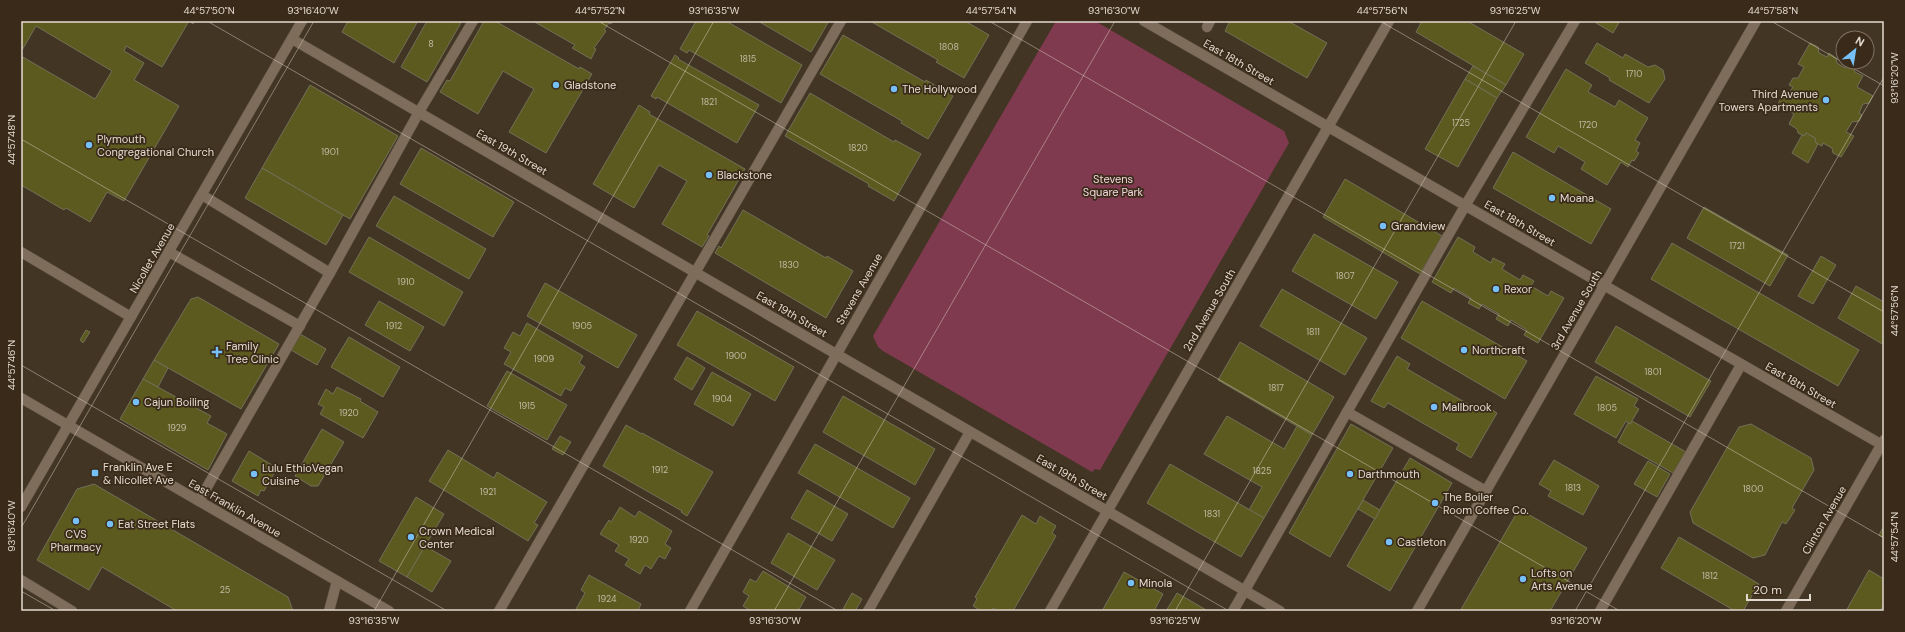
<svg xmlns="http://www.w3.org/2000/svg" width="1905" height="632" viewBox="0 0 1905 632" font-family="'DM Sans',sans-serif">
	<rect width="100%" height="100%" fill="#433523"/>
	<polygon fill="#7f3a4f" points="1056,21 1095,21 1284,131 1289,143 1100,470 1095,469 1092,472 883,351 878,347 873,336"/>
	<g fill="#5d5a20" stroke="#717058">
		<polygon points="21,21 195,21 193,24 189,21 162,67 126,46 124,51 144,63 134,80 179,106 124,201 107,192 90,222 66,208 64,210 21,185 21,56 95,99 112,71 36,26 21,52"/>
		<polygon points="348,21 418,21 394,63 342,32"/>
		<polygon points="427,21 462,21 427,82 401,67"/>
		<polygon points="484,21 495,21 579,69 580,67 592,74 546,153 509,132 534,89 503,71 478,114 440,92 447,80 450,81"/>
		<polygon points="533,21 613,21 611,24 609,23 604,30 606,31 594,48 596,49 591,59 572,48 575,45"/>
		<polygon points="696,21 726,21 802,65 781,103 689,50 687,53 680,49"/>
		<polygon points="758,21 829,21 811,52"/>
		<polygon points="870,21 965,21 989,35 964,78 936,62 938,60"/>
		<polygon points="1230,21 1288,21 1327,43 1307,78 1225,31"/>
		<polygon points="1422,21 1467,21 1524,54 1506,85 1416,32"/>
		<polygon points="1598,21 1620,21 1613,33 1596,23"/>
		<polygon points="843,35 925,82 926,80 953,96 928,139 901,123 902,121 820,74"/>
		<polygon points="1597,43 1623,58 1625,54 1648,67 1655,65 1663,70 1665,79 1649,103 1609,80 1610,78 1585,63"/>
		<polygon points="1810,43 1818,47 1819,53 1827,57 1829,53 1836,58 1837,63 1845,68 1847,64 1854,68 1855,72 1863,76 1857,87 1873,96 1869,103 1863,104 1859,113 1862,115 1859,121 1852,122 1846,132 1854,136 1841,157 1833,153 1832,148 1823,143 1822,146 1816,143 1815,138 1806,133 1804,136 1798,133 1797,129 1789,124 1794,114 1778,104 1782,96 1788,95 1793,87 1789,85 1793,78 1798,78 1804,67 1798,64"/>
		<polygon points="675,55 679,58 678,59 759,105 737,143 657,97 656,99 651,96"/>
		<polygon points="1473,66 1506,85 1497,98 1465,79"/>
		<polygon points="1566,69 1592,85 1588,92 1615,107 1619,100 1648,118 1635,140 1640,143 1636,151 1639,153 1634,161 1632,160 1628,167 1621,162 1607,185 1581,169 1585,162 1558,146 1554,153 1526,137"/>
		<polygon points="1465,79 1497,98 1458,167 1425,149"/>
		<polygon points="310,85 398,136 350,219 262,168"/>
		<polygon points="810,93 894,142 895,140 921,154 894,201 868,186 869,184 785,136"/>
		<polygon points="639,105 650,112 649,114 745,169 707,235 709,236 702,247 662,224 687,181 659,165 634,208 593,184"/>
		<polygon points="1806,133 1815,138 1816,143 1818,144 1808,163 1792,153 1802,135 1804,136"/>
		<polygon points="421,148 514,202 493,237 400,184"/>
		<polygon points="1513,152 1611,209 1591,244 1493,188"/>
		<polygon points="262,168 343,215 326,245 245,198"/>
		<polygon points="1345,179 1442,236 1420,274 1323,217"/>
		<polygon points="394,196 486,249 469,279 376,226"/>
		<polygon points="1704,207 1788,255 1770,286 1687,238"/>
		<polygon points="743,210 826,258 827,256 853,271 826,318 715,253 719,246 721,248"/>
		<polygon points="1314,234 1398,282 1376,319 1292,271"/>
		<polygon points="369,237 463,292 444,326 349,272"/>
		<polygon points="1458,237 1475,247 1473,252 1491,263 1493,258 1505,264 1502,269 1520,280 1523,275 1534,281 1531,286 1548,296 1551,291 1564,298 1538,343 1524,335 1527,330 1511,320 1508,326 1496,319 1499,314 1482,304 1479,309 1468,303 1471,298 1454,288 1451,293 1432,282"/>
		<polygon points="1672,243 1859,350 1838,386 1651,279"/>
		<polygon points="1821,256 1836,265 1813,304 1798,296"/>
		<polygon points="545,283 637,335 618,368 527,316"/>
		<polygon points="1856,286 1884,302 1884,345 1838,318"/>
		<polygon points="1282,289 1367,338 1345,375 1260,326"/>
		<polygon points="198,297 279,344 241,409 154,360 191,299"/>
		<polygon points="379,301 424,327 410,351 365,325"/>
		<polygon points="1422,301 1527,361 1505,399 1401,338"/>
		<polygon points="697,311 794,367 775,401 677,345"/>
		<polygon points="527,323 583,356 579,363 585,367 571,391 565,388 561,396 504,364 511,352 504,348 513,332 520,336"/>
		<polygon points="1616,326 1711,381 1690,417 1595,362"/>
		<polygon points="86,330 90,332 83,343 80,340"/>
		<polygon points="300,334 326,349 317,365 291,350"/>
		<polygon points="349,337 400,367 383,397 331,367"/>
		<polygon points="1240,342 1334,397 1312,435 1218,380"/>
		<polygon points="1397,356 1410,364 1407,369 1480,411 1484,405 1497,413 1471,458 1456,449 1459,444 1388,403 1384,408 1371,401"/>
		<polygon points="687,357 705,368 692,390 674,379"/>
		<polygon points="154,360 168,368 158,387 143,379"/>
		<polygon points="507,371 567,405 547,440 487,406"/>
		<polygon points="712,372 751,394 733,426 694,404"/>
		<polygon points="1596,376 1638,399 1634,406 1639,409 1630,424 1626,421 1616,438 1574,414"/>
		<polygon points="143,379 211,416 207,423 227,434 208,470 120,419"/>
		<polygon points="337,387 361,399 360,401 378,412 363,438 320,414 324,407 318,404 326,389 333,394"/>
		<polygon points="843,396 935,449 915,485 823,432"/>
		<polygon points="1227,416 1284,449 1297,426 1312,435 1264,518 1249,510 1262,487 1204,454"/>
		<polygon points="1632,421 1686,452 1673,473 1618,442 1628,423 1630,424"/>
		<polygon points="1351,424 1393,448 1330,557 1289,533"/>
		<polygon points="1751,424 1811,458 1814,470 1792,508 1795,510 1786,524 1782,522 1765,555 1753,558 1693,523 1690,512 1739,427"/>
		<polygon points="626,425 642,434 642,433 713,472 687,516 681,512 682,511 603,466"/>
		<polygon points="322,429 344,442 318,486 311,486 295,476"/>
		<polygon points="560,436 571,442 563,455 552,449"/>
		<polygon points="815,444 910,498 893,528 798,473"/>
		<polygon points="448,450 494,478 497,472 547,502 534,523 538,525 528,541 429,481"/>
		<polygon points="249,451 277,468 264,491 261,490 258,496 232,481"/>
		<polygon points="1410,458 1452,483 1390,591 1347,566"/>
		<polygon points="1554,460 1599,486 1583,515 1548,496 1551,491 1539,484"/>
		<polygon points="1648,461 1670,474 1657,497 1634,484"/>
		<polygon points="1170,464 1264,518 1241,557 1147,503"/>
		<polygon points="94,484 288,597 293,611 177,611 102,567 89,590 37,560 77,489"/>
		<polygon points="807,490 848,514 832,541 791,518"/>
		<polygon points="416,497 444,514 407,577 379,561"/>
		<polygon points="1363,500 1380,510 1375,519 1358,509"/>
		<polygon points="620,507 635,517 639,511 672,531 665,544 671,548 665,559 659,556 651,569 645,565 640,574 625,565 629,559 615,551 619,545 600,534 609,520 611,522"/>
		<polygon points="1519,509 1587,548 1550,611 1460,611"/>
		<polygon points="1022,515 1036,524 1040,516 1056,526 1052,533 1056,536 1013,611 998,611 993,608 991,611 981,611 973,606 977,599 975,597"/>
		<polygon points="1884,526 1884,538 1879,535"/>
		<polygon points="788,533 835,560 817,590 771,563"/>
		<polygon points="1679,537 1759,584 1743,611 1735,611 1661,568"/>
		<polygon points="425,546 451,561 432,592 407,577"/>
		<polygon points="1869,570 1884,579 1884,604 1880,611 1846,611"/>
		<polygon points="763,571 806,597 798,611 751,611 743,606 749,596 743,592 750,579 756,582"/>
		<polygon points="1124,572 1163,594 1154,611 1102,611"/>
		<polygon points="589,575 641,604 638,611 580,611 576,609 585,593 581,590"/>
		<polygon points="852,593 862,599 855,611 842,611"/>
		<polygon points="1177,593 1208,611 1166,611"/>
	</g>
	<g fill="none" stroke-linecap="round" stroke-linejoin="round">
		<g stroke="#5d5142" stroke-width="11">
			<g id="service">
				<polyline points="1207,27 1210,21"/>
				<polyline points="202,195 330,273"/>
				<polyline points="21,252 131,317"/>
				<polyline points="169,252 300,326"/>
				<polyline points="1347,412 1486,491"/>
				<polyline points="199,501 330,273 419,112 473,21"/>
				<polyline points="21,580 72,611"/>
				<polyline points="499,611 841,21"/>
				<polyline points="868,611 970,432"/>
				<polyline points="1233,611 1465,206 1575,21"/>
				<polyline points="1600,611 1741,365"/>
			</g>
		</g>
		<g stroke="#5d5142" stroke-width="11">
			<g id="minor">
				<polyline points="1144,21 1884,446"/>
				<polyline points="292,39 1280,611"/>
				<polyline points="329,611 337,581"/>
				<polyline points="690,611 1027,21"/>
				<polyline points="1050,611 1389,21"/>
				<polyline points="1786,611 1884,440"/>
			</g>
		</g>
		<g stroke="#5d5142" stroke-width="11">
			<g id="tertiary">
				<polyline points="21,507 302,21"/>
				<polyline points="1417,611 1756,21"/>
			</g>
		</g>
		<g stroke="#5d5142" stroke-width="11">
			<polyline id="secondary" points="21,398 389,611"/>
		</g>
		<use href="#service" stroke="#7e6d5a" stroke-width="10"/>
		<use href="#minor" stroke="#7e6d5a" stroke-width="10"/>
		<use href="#tertiary" stroke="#7e6d5a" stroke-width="10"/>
		<use href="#secondary" stroke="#7e6d5a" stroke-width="10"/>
	</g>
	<path fill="none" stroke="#e3dacf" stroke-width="1" stroke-opacity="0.45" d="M 207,21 L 1229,611M 598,21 L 1620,611M 989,21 L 1884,538M 1380,21 L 1884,312M 1771,21 L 1884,86M 21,139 L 838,611M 21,365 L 447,611M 21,528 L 314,21M 21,591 L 56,611M 374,611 L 714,21M 774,611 L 1115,21M 1175,611 L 1516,21M 1575,611 L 1884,77"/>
	<g fill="#76c0f7" stroke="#392a19" stroke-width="1.5">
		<circle cx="556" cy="85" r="4"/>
		<circle cx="894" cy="89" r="4"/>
		<circle cx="1826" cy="100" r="4"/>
		<circle cx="89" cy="145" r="4"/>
		<circle cx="709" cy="175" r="4"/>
		<circle cx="1552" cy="198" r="4"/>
		<circle cx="1383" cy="226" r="4"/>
		<circle cx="1496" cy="289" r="4"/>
		<circle cx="1464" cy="350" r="4"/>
		<path d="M215 346h4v4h4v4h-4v4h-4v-4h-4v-4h4z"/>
		<circle cx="136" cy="402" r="4"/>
		<circle cx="1434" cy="407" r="4"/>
		<rect x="91" y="469" width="8" height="8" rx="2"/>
		<circle cx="254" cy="474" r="4"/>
		<circle cx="1350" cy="474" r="4"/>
		<circle cx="1435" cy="503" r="4"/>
		<circle cx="76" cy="521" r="4"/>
		<circle cx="110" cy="524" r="4"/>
		<circle cx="411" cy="537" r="4"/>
		<circle cx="1389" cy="542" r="4"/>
		<circle cx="1523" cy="579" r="4"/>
		<circle cx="1131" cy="583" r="4"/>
	</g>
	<g text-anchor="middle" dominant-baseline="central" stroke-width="3.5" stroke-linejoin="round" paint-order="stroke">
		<g font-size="9" fill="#c2baa3">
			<text x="431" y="44">8</text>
			<text x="949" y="47">1808</text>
			<text x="748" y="59">1815</text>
			<text x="1634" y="74">1710</text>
			<text x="709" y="102">1821</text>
			<text x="1461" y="123">1725</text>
			<text x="1588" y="125">1720</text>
			<text x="858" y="148">1820</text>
			<text x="330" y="152">1901</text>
			<text x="1737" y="246">1721</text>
			<text x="789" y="265">1830</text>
			<text x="1345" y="276">1807</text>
			<text x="406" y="282">1910</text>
			<text x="394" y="326">1912</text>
			<text x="582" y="326">1905</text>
			<text x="1313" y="332">1811</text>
			<text x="736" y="356">1900</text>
			<text x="544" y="359">1909</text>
			<text x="1653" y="372">1801</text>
			<text x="1276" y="388">1817</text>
			<text x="722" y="399">1904</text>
			<text x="527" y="406">1915</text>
			<text x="1607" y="408">1805</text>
			<text x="349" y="413">1920</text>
			<text x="177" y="428">1929</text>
			<text x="660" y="470">1912</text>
			<text x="1262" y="471">1825</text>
			<text x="1573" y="488">1813</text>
			<text x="1753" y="489">1800</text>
			<text x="488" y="492">1921</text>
			<text x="1212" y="514">1831</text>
			<text x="639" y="540">1920</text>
			<text x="1710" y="576">1812</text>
			<text x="225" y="590">25</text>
			<text x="607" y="599">1924</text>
		</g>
		<g font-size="11" fill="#e3dacf" stroke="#392a19">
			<text transform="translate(1239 62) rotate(30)">East 18th Street</text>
			<text transform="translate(512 152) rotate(30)">East 19th Street</text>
			<text transform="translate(1520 223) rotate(30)">East 18th Street</text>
			<text transform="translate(152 258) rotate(-60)">Nicollet Avenue</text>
			<text transform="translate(859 289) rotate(-60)">Stevens Avenue</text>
			<text transform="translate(1209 310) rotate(-60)">2nd Avenue South</text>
			<text transform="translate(1576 310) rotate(-60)">3rd Avenue South</text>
			<text transform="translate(792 314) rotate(30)">East 19th Street</text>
			<text transform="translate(1801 385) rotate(30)">East 18th Street</text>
			<text transform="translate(1072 477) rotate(30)">East 19th Street</text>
			<text transform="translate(235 508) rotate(30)">East Franklin Avenue</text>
			<text transform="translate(1824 520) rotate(-60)">Clinton Avenue</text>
		</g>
		<g font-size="11" fill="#e3dacf" stroke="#392a19" text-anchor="start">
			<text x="564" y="85">Gladstone</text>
			<text x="902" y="89">The Hollywood</text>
			<text x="1818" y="94" text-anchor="end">Third Avenue<tspan x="1818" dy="13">Towers Apartments</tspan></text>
			<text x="97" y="139">Plymouth<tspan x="97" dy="13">Congregational Church</tspan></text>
			<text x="717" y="175">Blackstone</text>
			<text x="1560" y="198">Moana</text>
			<text x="1391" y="226">Grandview</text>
			<text x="1504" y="289">Rexor</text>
			<text x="226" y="346">Family<tspan x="226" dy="13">Tree Clinic</tspan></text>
			<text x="1472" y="350">Northcraft</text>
			<text x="144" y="402">Cajun Boiling</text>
			<text x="1442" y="407">Mallbrook</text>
			<text x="103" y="467">Franklin Ave E<tspan x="103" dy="13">&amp; Nicollet Ave</tspan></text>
			<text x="262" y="468">Lulu EthioVegan<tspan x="262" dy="13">Cuisine</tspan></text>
			<text x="1358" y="474">Darthmouth</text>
			<text x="1443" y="497">The Boiler<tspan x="1443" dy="13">Room Coffee Co.</tspan></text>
			<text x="118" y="524">Eat Street Flats</text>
			<text x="419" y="531">Crown Medical<tspan x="419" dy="13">Center</tspan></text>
			<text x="76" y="534" text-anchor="middle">CVS<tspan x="76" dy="13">Pharmacy</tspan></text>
			<text x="1397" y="542">Castleton</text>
			<text x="1531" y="573">Lofts on<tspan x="1531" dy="13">Arts Avenue</tspan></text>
			<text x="1139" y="583">Minola</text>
		</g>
		<g font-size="11" fill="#f2d6dc" stroke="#392a19">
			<text x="1113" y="179">Stevens<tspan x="1113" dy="13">Square Park</tspan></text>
		</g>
	</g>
	<rect width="1905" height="632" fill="none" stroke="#392a19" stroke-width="44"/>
	<g transform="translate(1855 50) rotate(30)"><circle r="19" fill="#392a19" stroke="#7d7062"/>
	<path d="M0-3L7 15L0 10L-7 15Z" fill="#76c0f7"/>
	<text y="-6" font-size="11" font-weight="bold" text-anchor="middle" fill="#e3dacf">N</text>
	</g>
	<path d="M1747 594v6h63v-6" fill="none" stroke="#e3dacf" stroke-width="2"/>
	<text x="1753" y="594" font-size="12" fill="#e3dacf" stroke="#392a19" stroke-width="3" paint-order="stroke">20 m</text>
	<rect x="22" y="22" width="1861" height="588" fill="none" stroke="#e3dacf" stroke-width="1.5"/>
	<g font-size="10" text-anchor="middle" fill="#e3dacf">
		<text x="209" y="14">44°57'50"N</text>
		<text x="313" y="14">93°16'40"W</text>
		<text x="600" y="14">44°57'52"N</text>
		<text x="714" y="14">93°16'35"W</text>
		<text x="991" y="14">44°57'54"N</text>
		<text x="1114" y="14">93°16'30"W</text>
		<text x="1382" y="14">44°57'56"N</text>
		<text x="1515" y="14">93°16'25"W</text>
		<text x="1773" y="14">44°57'58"N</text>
		<text transform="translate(1894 78) rotate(-90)" y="4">93°16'20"W</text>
		<text transform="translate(11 140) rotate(-90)" y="4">44°57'48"N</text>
		<text transform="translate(1894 311) rotate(-90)" y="4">44°57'56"N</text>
		<text transform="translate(11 365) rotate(-90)" y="4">44°57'46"N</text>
		<text transform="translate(11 526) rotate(-90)" y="4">93°16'40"W</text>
		<text transform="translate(1894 537) rotate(-90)" y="4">44°57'54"N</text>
		<text x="374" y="624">93°16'35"W</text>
		<text x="775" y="624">93°16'30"W</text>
		<text x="1175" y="624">93°16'25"W</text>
		<text x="1576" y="624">93°16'20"W</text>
	</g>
</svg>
